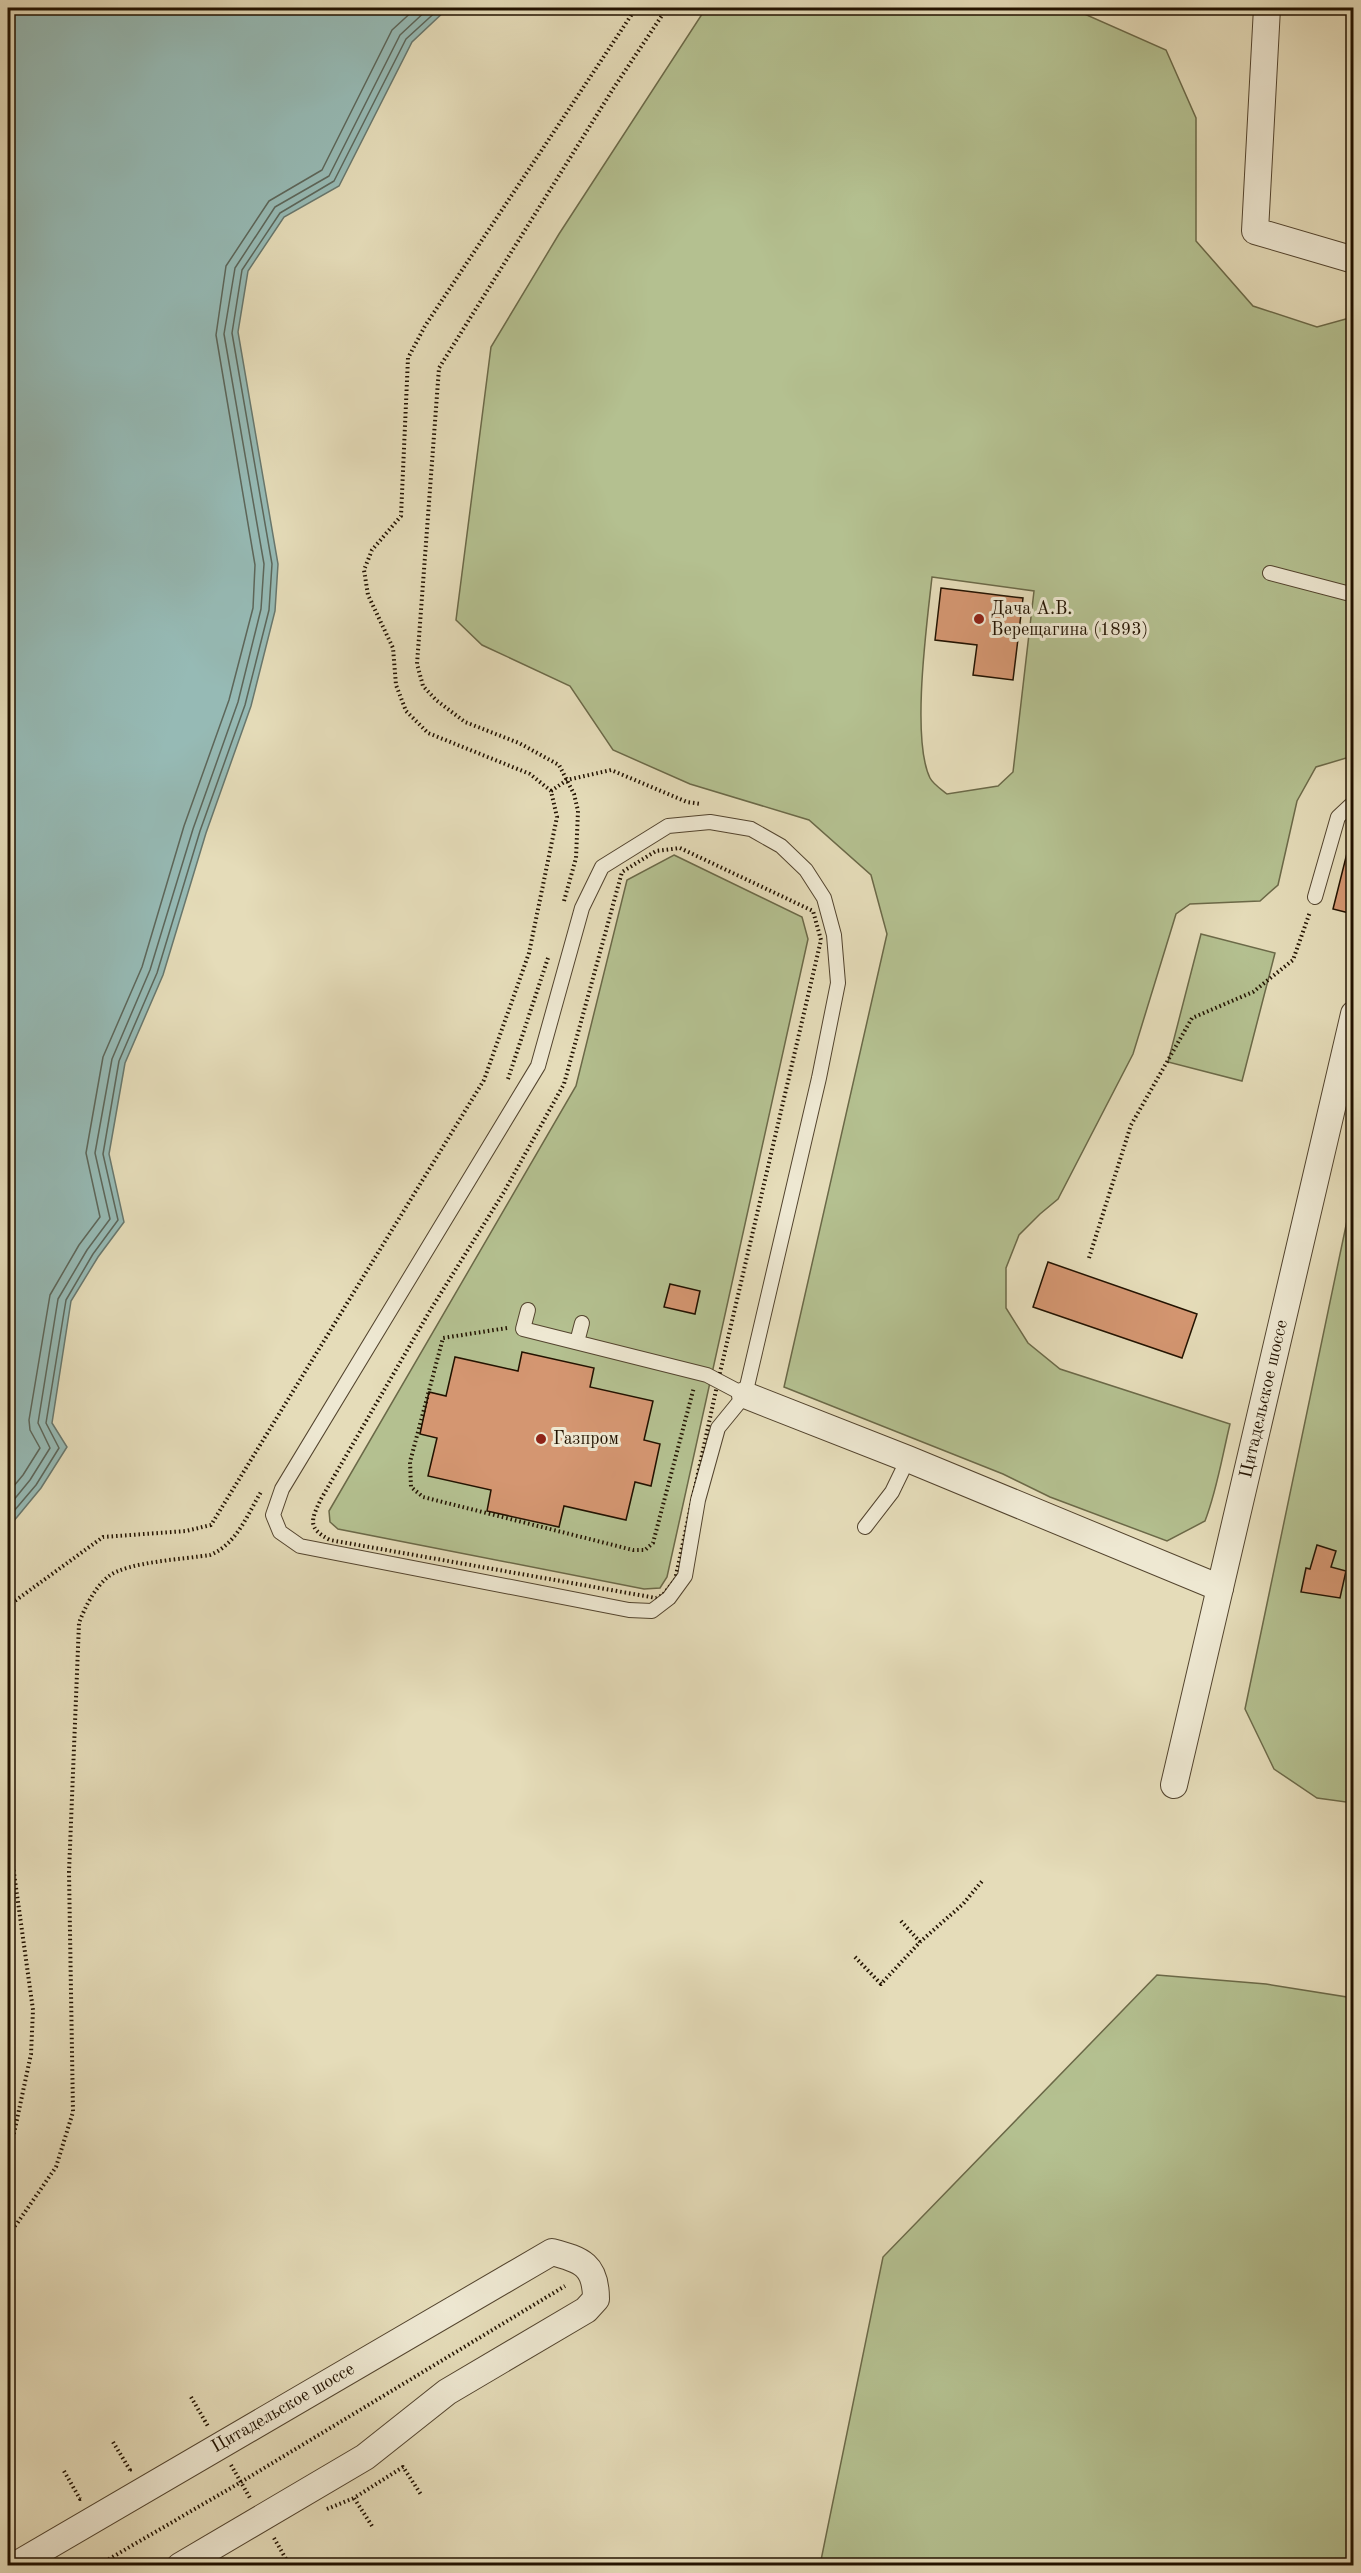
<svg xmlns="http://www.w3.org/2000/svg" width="1361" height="2573" viewBox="0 0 1361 2573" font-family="'Old Standard TT',serif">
	<rect width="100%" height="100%" fill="#e5dcb9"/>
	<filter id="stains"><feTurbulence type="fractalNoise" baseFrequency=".00333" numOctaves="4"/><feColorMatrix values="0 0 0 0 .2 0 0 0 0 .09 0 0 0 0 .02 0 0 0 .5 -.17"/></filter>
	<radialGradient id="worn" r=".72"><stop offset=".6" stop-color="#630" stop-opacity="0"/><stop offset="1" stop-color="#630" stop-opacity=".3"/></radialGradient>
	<g fill="#b4c090" stroke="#6b6948" stroke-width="1.5" fill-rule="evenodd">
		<path d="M 706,8 L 1071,8 L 1166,50 L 1196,118 L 1196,241 L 1253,306 L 1317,327 L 1353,317 L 1353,756 L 1316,767 L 1297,801 L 1278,885 L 1260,901 L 1190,904 L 1176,914 L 1133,1054 L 1058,1199 L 1040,1214 L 1019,1235 L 1006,1268 L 1006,1308 L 1028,1343 L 1060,1369 L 1230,1424 C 1222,1457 1217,1490 1205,1521 L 1167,1541 L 1050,1497 L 1003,1474 L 784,1387 L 887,934 L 871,875 L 809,820 L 690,784 L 613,750 L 570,686 L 482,645 L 456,620 L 491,347 L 559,234 ZM 932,577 L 1034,591 L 1013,772 L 998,786 L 947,794 C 942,790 933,784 930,778 C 911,739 927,623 932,577 Z"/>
		<polygon points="674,855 802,917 808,939 667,1577 660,1588 644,1589 338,1529 330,1522 329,1511 576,1086 627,880"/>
		<polygon points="1201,934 1275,953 1242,1081 1168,1062"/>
		<polygon points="1353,1192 1353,1803 1317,1798 1274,1769 1245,1709"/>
		<polygon points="1157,1975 1266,1984 1353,1998 1353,2565 820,2565 883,2257"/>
	</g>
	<polygon fill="#96bab5" stroke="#68776d" stroke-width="1.5" points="8,8 448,8 412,42 339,186 284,217 248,271 238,332 278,564 275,611 251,706 206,833 163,975 125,1063 109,1154 124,1222 98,1257 71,1301 52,1423 67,1447 41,1488 8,1528"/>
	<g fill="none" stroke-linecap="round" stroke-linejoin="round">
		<g stroke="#5c665a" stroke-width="1.5">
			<polyline points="8,1493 23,1475 40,1448 30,1430 29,1420 50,1295 79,1245 100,1217 86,1153 103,1057 142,967 184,826 229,700 253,608 255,565 216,335 226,266 269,201 322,170 392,30 416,8"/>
			<polyline points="8,1507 30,1480 50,1448 38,1423 58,1299 87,1250 110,1219 95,1153 112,1059 150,970 193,829 238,702 261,609 264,564 224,334 235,268 275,207 329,176 400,35 429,8"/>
			<polyline points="8,1518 36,1485 59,1448 46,1423 66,1300 93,1254 118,1220 103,1154 119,1061 157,973 200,831 245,705 269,610 272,564 232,333 242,270 280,213 334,181 406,39 440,8"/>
		</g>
	</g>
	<g fill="#d49671" stroke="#221200" stroke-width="1.5">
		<polygon points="941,588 1023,598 1013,680 973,675 977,645 935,640"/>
		<polygon points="1347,853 1353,854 1353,914 1333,909"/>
		<polygon points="1048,1262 1197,1314 1182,1358 1033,1307"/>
		<polygon points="670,1284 700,1291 695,1314 664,1307"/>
		<polygon points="522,1352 594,1368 590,1387 653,1401 644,1440 660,1444 651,1486 635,1482 626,1520 564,1506 559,1527 487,1511 491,1490 428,1476 437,1438 420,1434 429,1392 446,1396 455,1357 518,1371"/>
		<polygon points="1317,1545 1336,1551 1331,1567 1346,1571 1340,1598 1301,1592 1306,1568 1310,1569"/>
	</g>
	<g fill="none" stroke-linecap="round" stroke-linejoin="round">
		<g stroke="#53442e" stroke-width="16">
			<g id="service">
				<polyline points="1270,573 1354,595"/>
				<polygon points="710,822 751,829 781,846 806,870 824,898 834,935 838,983 819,1078 745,1395 718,1428 698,1500 685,1576 669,1598 652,1611 629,1610 300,1546 280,1532 273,1515 282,1489 538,1066 582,908 602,867 668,826"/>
				<polyline points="1315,897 1338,817 1354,802"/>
				<polyline points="528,1310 523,1329 707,1375 745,1395"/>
				<polyline points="577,1342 582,1323"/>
				<polyline points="865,1527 892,1492 908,1459"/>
			</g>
		</g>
		<g stroke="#53442e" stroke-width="28">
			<g id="minor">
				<polyline points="1267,8 1255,231 1354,260"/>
				<polyline points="745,1395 908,1459 1220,1588"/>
				<polyline points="1174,1785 1354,1014"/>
				<path d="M 14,2566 L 552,2252 C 582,2260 596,2265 596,2299 L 586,2310 L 447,2392 L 365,2457 L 180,2566"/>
			</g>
		</g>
		<g stroke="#221200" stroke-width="4" stroke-dasharray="1.5 3" stroke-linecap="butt">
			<polyline points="551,791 567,780 611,770 687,802 701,804"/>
			<path d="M 680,848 L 813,911 L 821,940 L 718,1381 L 675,1580 L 663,1595 L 656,1598 L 330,1540 C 307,1528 311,1520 321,1499 L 431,1309 L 504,1192 L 564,1084 L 622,872 L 656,851 Z"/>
			<polyline points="564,901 576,858 578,811 574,794 559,765 519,743 465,722 436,700 423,686 417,664 439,368 613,89 667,8"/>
			<polyline points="508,1079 548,958"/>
			<polyline points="1089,1258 1131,1125 1192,1018 1253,992 1293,960 1310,912"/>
			<polyline points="507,1328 443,1338 410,1462 411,1487 423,1497 633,1550 645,1550 653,1543 694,1387"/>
			<polyline points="8,1606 103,1537 186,1531 211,1525 484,1080 529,953 557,817 551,791 530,774 428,733 406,711 396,685 393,648 368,595 364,570 372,550 401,516 408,358 425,326 636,8"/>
			<polyline points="8,1830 33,2010 31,2054 13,2138 8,2151"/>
			<polyline points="901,1921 920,1942"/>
			<polyline points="855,1957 881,1984 920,1942 963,1904 983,1880"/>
			<path d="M 8,2232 L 16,2225 L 56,2167 L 73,2112 L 69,1872 L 79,1623 C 85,1607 95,1587 109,1576 C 127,1562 185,1559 210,1555 C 237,1544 247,1515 261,1492"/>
			<polyline points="191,2397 209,2428"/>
			<polyline points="113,2442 130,2470 128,2471"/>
			<polyline points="231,2465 250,2498"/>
			<polyline points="64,2471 80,2499 82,2498"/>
			<polyline points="327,2509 354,2498"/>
			<polyline points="372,2526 354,2498 403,2467 422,2496"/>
			<polyline points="274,2538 290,2566"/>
			<polyline points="97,2566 241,2482 565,2286"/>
		</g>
		<use href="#service" stroke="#eee8d2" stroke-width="14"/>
		<use href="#minor" stroke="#eee8d2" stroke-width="26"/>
	</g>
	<g fill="#8f2418" stroke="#eee8d2" stroke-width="2">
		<circle cx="979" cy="619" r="6"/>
		<circle cx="541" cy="1439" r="6"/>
	</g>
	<g text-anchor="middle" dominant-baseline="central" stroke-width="6" stroke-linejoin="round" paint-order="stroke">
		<g font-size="18" fill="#221200" stroke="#eee8d2" text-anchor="start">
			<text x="991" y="609">Дача А.В.<tspan x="991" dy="21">Верещагина (1893)</tspan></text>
			<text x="553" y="1439">Газпром</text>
		</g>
		<g font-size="18" fill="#221200" stroke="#eee8d2">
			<text transform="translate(1264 1399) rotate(-77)">Цитадельское шоссе</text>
			<text transform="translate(283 2408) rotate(-30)">Цитадельское шоссе</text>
		</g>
	</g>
	<rect width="1361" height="2573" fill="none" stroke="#e5dcb9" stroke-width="30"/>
	<rect x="9" y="9" width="1343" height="2555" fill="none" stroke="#221200" stroke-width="3"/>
	<rect x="15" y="15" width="1331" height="2543" fill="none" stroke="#221200" stroke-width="1.5"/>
	<rect width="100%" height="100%" filter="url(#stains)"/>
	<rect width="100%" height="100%" fill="url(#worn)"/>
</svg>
